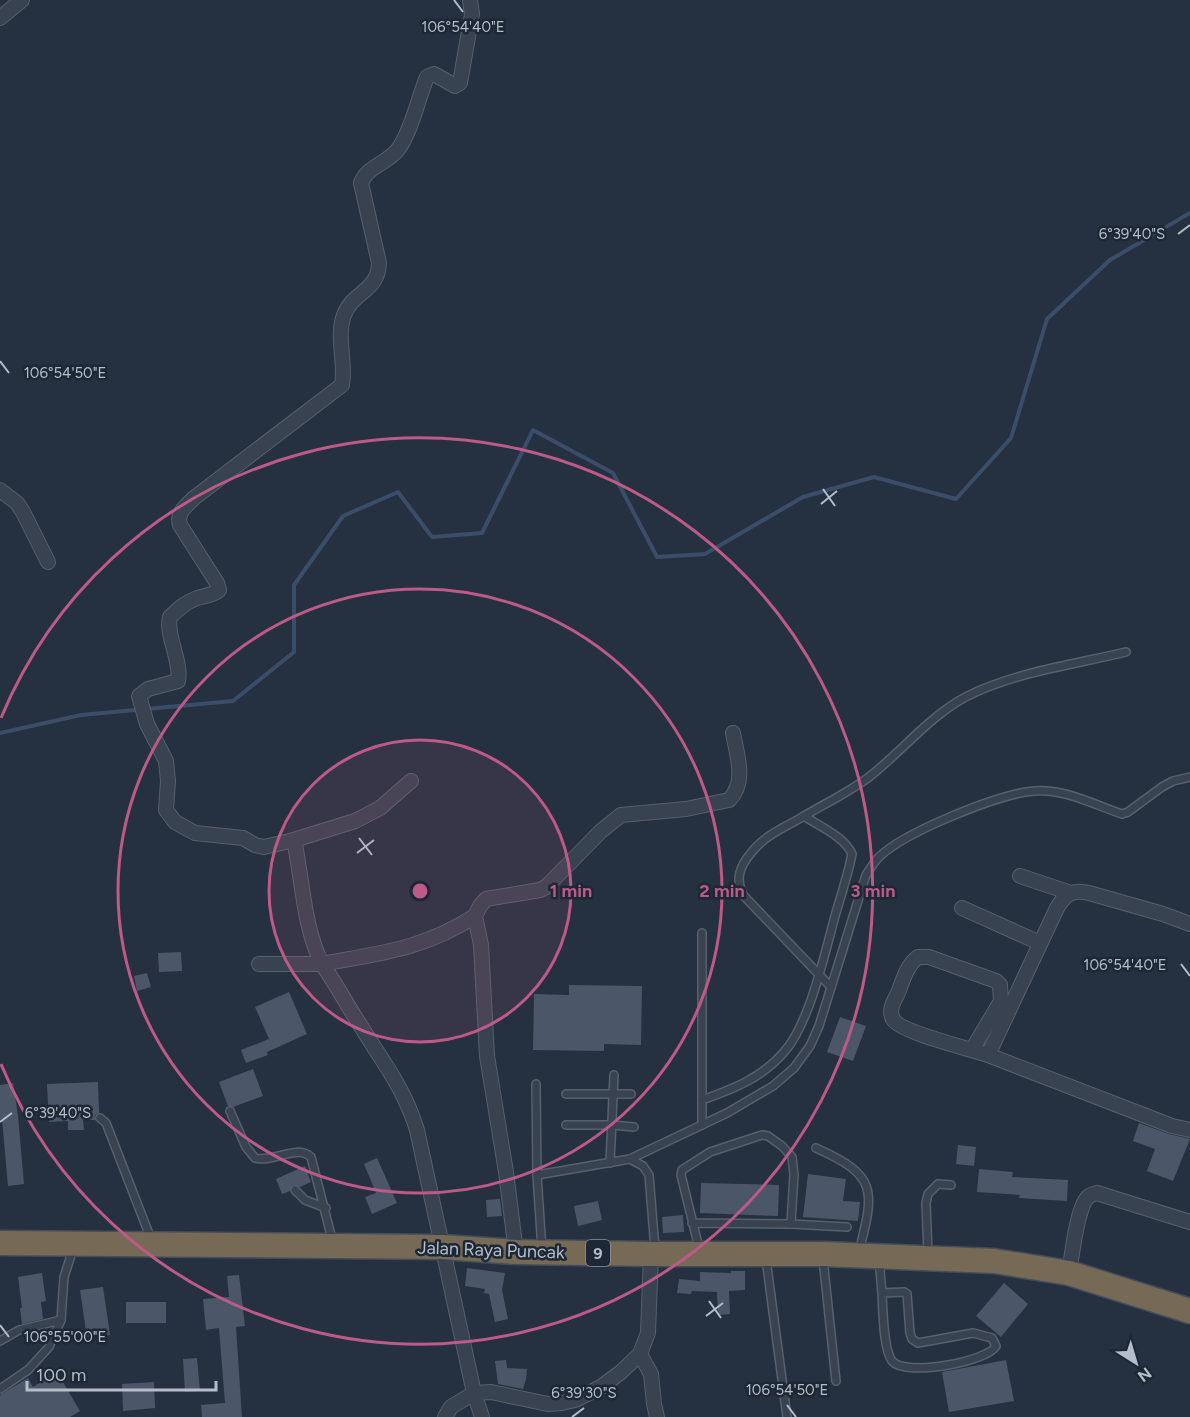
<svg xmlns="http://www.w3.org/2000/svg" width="1190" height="1417" viewBox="0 0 1190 1417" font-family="Figtree,sans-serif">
	<rect width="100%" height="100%" fill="#253040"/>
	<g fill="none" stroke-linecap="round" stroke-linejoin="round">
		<polyline stroke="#3a4d69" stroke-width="4" points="0,733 81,715 233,701 294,652 294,585 343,516 398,492 432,537 482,533 533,430 613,473 657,557 705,554 803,497 874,477 956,499 1011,438 1047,319 1110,260 1190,213"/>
	</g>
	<g fill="#4b5769">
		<polygon points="181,952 182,971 159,972 158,953"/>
		<polygon points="147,973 151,987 137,991 134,976"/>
		<polygon points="569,985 642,986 641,1045 604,1044 604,1051 533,1050 534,994 569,995"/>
		<polygon points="289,992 307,1034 267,1052 268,1055 246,1063 241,1050 269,1039 255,1007"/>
		<polygon points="840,1017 866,1026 853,1061 827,1052"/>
		<polygon points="253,1069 263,1096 233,1107 228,1106 219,1082"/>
		<polygon points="98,1082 99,1113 95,1115 95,1120 83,1120 84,1130 68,1130 68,1121 49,1122 47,1084"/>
		<polygon points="13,1083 18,1116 24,1184 8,1186 2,1119 0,1120 0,1085"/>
		<polygon points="1139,1123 1169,1134 1190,1139 1173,1181 1147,1171 1155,1149 1133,1141"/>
		<polygon points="958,1145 976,1147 974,1166 956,1164"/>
		<polygon points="377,1158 397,1203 372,1214 365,1197 376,1193 364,1164"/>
		<polygon points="305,1166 311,1182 300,1187 293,1185 290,1191 282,1194 276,1179"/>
		<polygon points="979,1169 1013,1172 1012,1177 1068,1180 1067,1201 1019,1198 1020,1195 977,1192"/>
		<polygon points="808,1174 846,1179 843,1201 860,1202 858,1221 803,1217"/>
		<polygon points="701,1183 779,1185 778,1216 700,1213"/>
		<polygon points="500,1199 502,1216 487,1217 486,1200"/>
		<polygon points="598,1201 602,1220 578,1226 574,1206"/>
		<polygon points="683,1215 684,1232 663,1233 662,1217"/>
		<polygon points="467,1268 505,1273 502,1290 508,1319 495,1322 489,1294 484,1293 485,1289 465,1286"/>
		<polygon points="731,1271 745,1271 745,1290 729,1291 730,1314 718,1315 717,1292 692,1291 691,1294 677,1293 679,1279 700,1281 700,1272 731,1273"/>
		<polygon points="42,1273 46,1301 41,1302 43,1319 22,1324 20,1308 22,1308 18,1277"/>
		<polygon points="239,1275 245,1326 236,1327 242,1417 202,1417 201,1405 225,1403 219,1328 206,1330 203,1299 229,1297 227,1276"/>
		<polygon points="1004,1283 1028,1304 1001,1337 976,1316"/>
		<polygon points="103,1287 110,1335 87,1338 80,1290"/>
		<rect x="126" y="1302" width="40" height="21"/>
		<polygon points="197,1358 200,1391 185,1392 183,1359"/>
		<polygon points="506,1360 507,1368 527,1369 526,1379 523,1389 498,1384 495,1361"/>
		<polygon points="1006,1360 1014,1401 949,1412 942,1372"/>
		<polygon points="57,1372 80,1411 70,1417 0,1417 0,1395 28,1378 33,1387"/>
		<polygon points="154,1382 155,1408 123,1411 122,1384"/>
	</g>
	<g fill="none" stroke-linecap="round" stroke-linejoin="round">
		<g stroke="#57606d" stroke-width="10">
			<g id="lane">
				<path d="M 831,987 L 743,895 C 735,879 740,866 751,853 C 763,837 781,829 799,819 C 822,805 848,793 869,777 C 905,749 934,710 976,692 C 1023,671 1076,664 1126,652"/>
				<polyline points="536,1084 537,1175"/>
				<polyline points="566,1094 631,1094"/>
				<path d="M 702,1100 C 733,1089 762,1078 784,1052 C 809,1025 825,953 835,916 C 841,895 848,875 852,854 C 845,837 819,826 804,816"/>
				<path d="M 230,1111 L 246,1147 L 255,1158 C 273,1163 296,1144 311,1157 L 333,1243"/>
				<polyline points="100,1118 106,1123 151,1239"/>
				<polyline points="566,1125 612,1125 634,1127"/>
				<polyline points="702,1125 702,933"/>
				<path d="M 816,1148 C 879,1176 874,1191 859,1252"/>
				<polyline points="630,1159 643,1166 649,1175 655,1249"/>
				<polyline points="610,1163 614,1075"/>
				<polyline points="295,1190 305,1200 326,1208"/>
				<polyline points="692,1223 791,1224 794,1174 792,1157 782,1146 768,1136 762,1135 710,1152 682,1170 681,1175 699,1248"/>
				<polyline points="791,1224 847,1227"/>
				<path d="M 542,1250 L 537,1175 L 630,1159 L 727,1113 L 773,1086 L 794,1068 L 810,1046 L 819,1026 L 866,875 C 870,869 874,862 879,857 C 905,832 998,794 1034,791 C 1063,788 1095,805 1122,814 L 1128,812 L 1162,787 L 1173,781 L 1190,777"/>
				<polyline points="928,1254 926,1203 928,1194 938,1184 951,1185"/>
				<polyline points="766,1259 787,1417"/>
				<polyline points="823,1259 836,1381"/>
				<path d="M 879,1259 L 882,1293 C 883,1309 883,1349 892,1361 C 905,1377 987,1362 996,1346 L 992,1338 L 973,1333 L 918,1343 L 912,1339 L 910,1333 L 907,1294 L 904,1292 L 882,1293"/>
				<polyline points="0,1341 19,1330 61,1320"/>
				<polyline points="0,1389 28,1370 49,1347 61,1320 64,1277 73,1249"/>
			</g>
		</g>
		<g stroke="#57606d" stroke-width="16">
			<g id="street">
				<polyline points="0,18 22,0"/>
				<polyline points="0,490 17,503 23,512 48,562"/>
				<path d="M 411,781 L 380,808 L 355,821 L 294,840 L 264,847 L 255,845 L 243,838 L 195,833 L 175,822 L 166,810 L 168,781 L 166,761 L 147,724 L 139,696 L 148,689 L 178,681 C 182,661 165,634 170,617 C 177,610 186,602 195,599 C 204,595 213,596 219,590 L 217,583 L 180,525 C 176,513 186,506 194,498 L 342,385 C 346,362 336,337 344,315 C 353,291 378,292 379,263 L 361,183 C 367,166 389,163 399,148 C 412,129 418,99 427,77 L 434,74 L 455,86 L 460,83 L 472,14 L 470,0"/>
				<path d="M 294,840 C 303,882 303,925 322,964 C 381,953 424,949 475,916"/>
				<polyline points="1020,876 1071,893"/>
				<polyline points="962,908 1040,943"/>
				<path d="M 1190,924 L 1163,914 L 1089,893 C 1073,889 1065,894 1057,908 L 988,1055 L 1172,1126 L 1190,1130"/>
				<path d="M 259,964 L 322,964 C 337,985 348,1007 362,1028 C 384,1064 404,1088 417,1130 L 474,1393 L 482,1417"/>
				<path d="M 972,1050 L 1001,1001 L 1000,985 L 996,981 L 929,957 L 918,957 C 907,965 903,980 898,993 C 894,1001 888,1010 893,1019 C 899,1032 971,1049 988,1055"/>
				<path d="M 516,1252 L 506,1172 L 487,1056 L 481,945 L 475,916 L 480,906 L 486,899 L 540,890 L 546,887 L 601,831 L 621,815 L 686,809 L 729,800 C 747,782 737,756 733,733"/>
				<path d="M 1069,1273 C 1072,1256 1077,1207 1088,1197 C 1091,1194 1093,1194 1097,1193 L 1190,1222"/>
				<polyline points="640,1354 651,1374 654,1404 657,1417"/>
				<polyline points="445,1417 451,1407 474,1393 491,1392 548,1404 562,1403 575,1400 601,1387 621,1372 640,1354 648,1333 651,1254"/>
			</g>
		</g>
		<g stroke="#444d5a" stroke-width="27">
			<polyline id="highway" points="0,1243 442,1247 516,1252 651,1254 823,1254 994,1261 1069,1273 1190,1311"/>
		</g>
		<use href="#lane" stroke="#394250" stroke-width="7"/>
		<use href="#street" stroke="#394250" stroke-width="14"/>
		<use href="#highway" stroke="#766a56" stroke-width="24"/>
	</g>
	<path fill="none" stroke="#b5bdca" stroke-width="2" d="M 454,0 L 463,12M 1178,234 L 1190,225M 0,361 L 9,373M 823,489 L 835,506M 821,504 L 837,491M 359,838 L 372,855M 357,853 L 374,840M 1181,964 L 1190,976M 0,1122 L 12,1113M 709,1301 L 721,1318M 706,1316 L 723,1303M 0,1325 L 9,1337M 787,1405 L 796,1417M 572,1417 L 584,1408"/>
	<circle cx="420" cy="891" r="151" fill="#bd5a87" fill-opacity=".12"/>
	<g fill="none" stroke="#bd5a87" stroke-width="3">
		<circle cx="420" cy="891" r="151"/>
		<circle cx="420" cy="891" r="302"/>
		<path d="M1 718A453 453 0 1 1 1 1064"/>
	</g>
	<g text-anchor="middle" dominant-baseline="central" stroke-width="5" stroke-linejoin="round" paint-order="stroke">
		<rect fill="#1e2735" stroke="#88909d" stroke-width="1.5" x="586" y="1240" width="24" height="26" rx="4.5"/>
		<g font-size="16" font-weight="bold" fill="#b5bdca">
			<text x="598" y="1253">9</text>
		</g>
		<g font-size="18" fill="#b5bdca" stroke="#1e2735">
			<text transform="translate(491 1250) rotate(2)">Jalan Raya Puncak</text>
		</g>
	</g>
	<g font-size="15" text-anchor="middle" fill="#b5bdca" stroke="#1e2735" stroke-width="5" stroke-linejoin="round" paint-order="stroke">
		<text x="463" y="32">106°54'40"E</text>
		<text x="1132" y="239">6°39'40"S</text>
		<text x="65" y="378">106°54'50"E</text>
		<text x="1125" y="970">106°54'40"E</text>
		<text x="58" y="1118">6°39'40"S</text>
		<text x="65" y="1342">106°55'00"E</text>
		<text x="787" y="1395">106°54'50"E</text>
		<text x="584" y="1398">6°39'30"S</text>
	</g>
	<circle cx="420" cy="891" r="9" fill="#bd5a87" stroke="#1e2735" stroke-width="3"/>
	<g font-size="18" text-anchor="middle" font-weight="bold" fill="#bd5a87" stroke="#1e2735" stroke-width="5" stroke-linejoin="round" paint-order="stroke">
		<text x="571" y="897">1 min</text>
		<text x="722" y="897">2 min</text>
		<text x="873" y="897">3 min</text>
	</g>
	<g transform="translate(1136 1363) rotate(143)" stroke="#1e2735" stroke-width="4.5" paint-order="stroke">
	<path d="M0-4.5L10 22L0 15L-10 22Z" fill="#b5bdca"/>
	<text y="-9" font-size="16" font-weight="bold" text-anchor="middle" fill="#b5bdca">N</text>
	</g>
	<path d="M27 1381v9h189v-9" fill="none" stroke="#b5bdca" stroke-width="3"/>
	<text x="36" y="1381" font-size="18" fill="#b5bdca" stroke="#1e2735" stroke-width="4.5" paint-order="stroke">100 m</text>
</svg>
